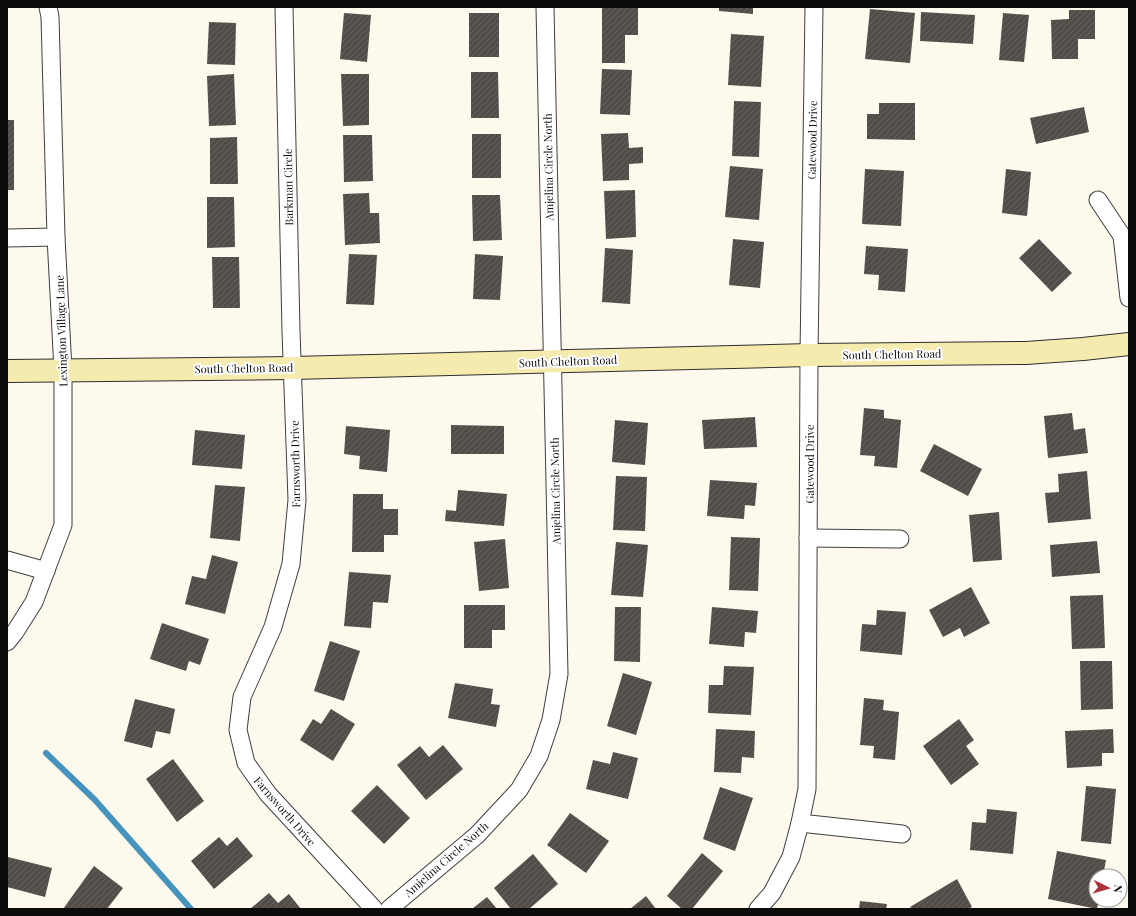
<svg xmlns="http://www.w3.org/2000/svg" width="1136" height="916" viewBox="0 0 1136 916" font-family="'Playfair Display',serif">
	<defs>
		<pattern id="building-hatch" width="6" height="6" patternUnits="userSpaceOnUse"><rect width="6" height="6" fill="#534d49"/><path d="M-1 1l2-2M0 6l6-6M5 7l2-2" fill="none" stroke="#67625f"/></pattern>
	</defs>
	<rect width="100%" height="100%" fill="#fdf9ed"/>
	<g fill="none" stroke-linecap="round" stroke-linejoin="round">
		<polyline stroke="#4693be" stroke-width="6" points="46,753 95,800 191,909"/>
	</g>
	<g fill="url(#building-hatch)">
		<polygon points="602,7 638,7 638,35 625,35 625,63 602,63"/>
		<polygon points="719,7 753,7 753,14 719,11"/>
		<polygon points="870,9 915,13 910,63 865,59"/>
		<polygon points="1069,10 1095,10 1095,39 1078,39 1078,59 1052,59 1051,20 1069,19"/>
		<polygon points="921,12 975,15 973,44 920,41"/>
		<polygon points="344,13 371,15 367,62 340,59"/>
		<rect x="469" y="13" width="30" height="44"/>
		<polygon points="1003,13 1029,15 1024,62 999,60"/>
		<polygon points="209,22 236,23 235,65 207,64"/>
		<polygon points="731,34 764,36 761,87 728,85"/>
		<polygon points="602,69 632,70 630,115 600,114"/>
		<polygon points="471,72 498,72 499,118 471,118"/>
		<polygon points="234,74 236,125 209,126 207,76"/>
		<polygon points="341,74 369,74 369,125 343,126"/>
		<polygon points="734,101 761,102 759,157 732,156"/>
		<polygon points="879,103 915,103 915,140 867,139 867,114 879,114"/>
		<polygon points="1084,107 1089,132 1036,144 1030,118"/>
		<rect x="7" y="120" width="7" height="70"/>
		<polygon points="628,133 629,148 643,147 643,163 629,164 629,180 603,181 601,134"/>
		<rect x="472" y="134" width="29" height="44"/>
		<polygon points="343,135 372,135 373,181 344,182"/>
		<polygon points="237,137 238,184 210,184 210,138"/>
		<polygon points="730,166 763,169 759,220 725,217"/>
		<polygon points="865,169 904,171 901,226 862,224"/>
		<polygon points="1006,169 1031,172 1027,216 1002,213"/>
		<polygon points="635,190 636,237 606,239 604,191"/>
		<polygon points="369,193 370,213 379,213 380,243 345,245 343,194"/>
		<polygon points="472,195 500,195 502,240 473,241"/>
		<polygon points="207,197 234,197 235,247 207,248"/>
		<polygon points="733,239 764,242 760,288 729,285"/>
		<polygon points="1039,239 1072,273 1052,292 1019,258"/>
		<polygon points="866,246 908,249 905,292 878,290 879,275 864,274"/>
		<polygon points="605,248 633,250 630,304 602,302"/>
		<polygon points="349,254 377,255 374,305 346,304"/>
		<polygon points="475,254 503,256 500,300 473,299"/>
		<polygon points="212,257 239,257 240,308 213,308"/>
		<polygon points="864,408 884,410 884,418 901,420 897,468 874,466 875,456 860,455"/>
		<polygon points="1072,413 1074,430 1085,428 1088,453 1048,458 1044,416"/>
		<polygon points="755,417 757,447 704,449 702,420"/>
		<polygon points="615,420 648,423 645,465 612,462"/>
		<polygon points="451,425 504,426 504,454 451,454"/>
		<polygon points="346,426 390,430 387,472 359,469 360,456 344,454"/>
		<polygon points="195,430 245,435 242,469 192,465"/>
		<polygon points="934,444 982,469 968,496 920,471"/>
		<polygon points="1087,471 1091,519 1048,523 1045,493 1059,492 1058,474"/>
		<polygon points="616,476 647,477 645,531 613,530"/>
		<polygon points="710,480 757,483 755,506 745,505 744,519 707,516"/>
		<polygon points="215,485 245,487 240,541 210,538"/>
		<polygon points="458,490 507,494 504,526 445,521 446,510 456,511"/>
		<polygon points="353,494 383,494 383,509 398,509 398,535 384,535 384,552 352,552"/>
		<polygon points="999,512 1002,560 973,562 969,515"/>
		<polygon points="731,537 760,538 758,591 729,590"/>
		<polygon points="505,539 509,588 479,591 474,542"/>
		<polygon points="1097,541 1100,573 1052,577 1050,545"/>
		<polygon points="616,542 648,545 643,597 611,595"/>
		<polygon points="212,555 238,562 225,614 185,604 192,576 206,579"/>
		<polygon points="349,572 391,575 388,603 373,602 371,628 344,626"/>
		<polygon points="971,587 990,623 964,637 960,628 943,637 929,610"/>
		<polygon points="1103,595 1105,648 1072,649 1070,596"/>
		<polygon points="464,605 505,605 505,630 492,630 492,648 464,648"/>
		<polygon points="615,607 641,607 640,662 614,661"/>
		<polygon points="712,607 758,611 756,633 745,632 744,647 709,644"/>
		<polygon points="877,610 906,612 902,655 860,651 862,624 876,625"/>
		<polygon points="162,623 209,639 200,665 189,661 186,671 150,659"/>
		<polygon points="330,641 360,651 344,701 314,691"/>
		<polygon points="1080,661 1112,661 1113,709 1081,710"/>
		<polygon points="724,666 754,667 751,715 708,713 709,685 723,685"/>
		<polygon points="623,673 652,682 636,735 607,726"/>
		<polygon points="455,683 493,689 491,704 500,705 496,727 448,718"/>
		<polygon points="864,698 884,700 883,710 899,712 895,760 873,758 874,746 860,745"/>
		<polygon points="135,699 175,709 170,734 156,731 152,748 124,741"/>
		<polygon points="331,709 355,724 333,761 300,740 313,719 321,724"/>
		<polygon points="959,719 974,740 966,746 979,764 951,785 923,746"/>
		<polygon points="716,729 755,731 754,758 742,757 741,773 714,772"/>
		<polygon points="1113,729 1114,753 1102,753 1102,766 1067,768 1065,731"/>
		<polygon points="443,745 463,769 426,800 397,765 420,746 429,757"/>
		<polygon points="613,752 638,758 628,799 586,789 593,760 610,764"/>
		<polygon points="173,759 204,801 177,822 146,779"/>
		<polygon points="377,785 410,818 384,844 351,811"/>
		<polygon points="1086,786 1116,789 1111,844 1081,841"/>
		<polygon points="720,787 753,798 735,851 703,839"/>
		<polygon points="987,809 1017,812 1013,854 970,850 972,822 986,823"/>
		<polygon points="570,813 609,841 586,873 547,845"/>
		<polygon points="219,837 227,846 237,837 253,856 214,889 191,861"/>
		<polygon points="1057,851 1106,860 1103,876 1096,876 1096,900 1099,900 1097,909 1048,899"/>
		<polygon points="702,853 723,871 692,909 682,909 667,896"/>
		<polygon points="533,854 558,884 529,909 511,909 494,888"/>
		<polygon points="8,857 52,868 45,897 7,887 7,861"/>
		<polygon points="94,866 123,888 107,909 63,909"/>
		<polygon points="957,879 972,907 968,909 912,909 910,907"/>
		<polygon points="269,893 278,903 289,894 301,909 250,909"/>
		<polygon points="646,896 656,909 630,909"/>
		<polygon points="487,897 497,909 472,909"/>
		<polygon points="860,901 887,904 886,909 859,909"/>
	</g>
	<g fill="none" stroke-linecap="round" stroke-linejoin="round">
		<g stroke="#3f3f3f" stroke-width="19">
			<g id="minor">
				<polyline points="284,7 291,331 297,500 291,564 273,627 242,697 238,730 246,763 268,794 374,909"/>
				<polyline points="1098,200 1122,236 1129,298"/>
				<polyline points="7,238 56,237"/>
				<polyline points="808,538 900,539"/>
				<polyline points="7,560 46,571"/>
				<polyline points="7,642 15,632 34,602 63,525 63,370 56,237 50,17 48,7"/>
				<polyline points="800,823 902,834"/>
				<polyline points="389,909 477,835 519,790 539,756 551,720 559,674 545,7"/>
				<polyline points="758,909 772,893 791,857 800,823 807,789 809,355 814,7"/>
			</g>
		</g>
		<g stroke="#2e2e2e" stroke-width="24">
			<polyline id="secondary" points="7,371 292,368 809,355 1026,353 1083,349 1129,344"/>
		</g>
		<use href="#minor" stroke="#fff" stroke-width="17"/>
		<use href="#secondary" stroke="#f6ebaf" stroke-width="22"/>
	</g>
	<g text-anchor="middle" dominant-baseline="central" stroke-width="4" stroke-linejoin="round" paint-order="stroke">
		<g font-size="11" fill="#0c0c0c" stroke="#fff">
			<text transform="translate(812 140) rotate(-89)">Gatewood Drive</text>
			<text transform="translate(548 167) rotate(-91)">Amjelina Circle North</text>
			<text transform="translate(288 187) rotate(-91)">Barkman Circle</text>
			<text transform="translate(61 331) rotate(-92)">Lexington Village Lane</text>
			<text transform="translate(892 354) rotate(-1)">South Chelton Road</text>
			<text transform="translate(568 361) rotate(-2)">South Chelton Road</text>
			<text transform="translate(244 368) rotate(-1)">South Chelton Road</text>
			<text transform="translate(295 464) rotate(-91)">Farnsworth Drive</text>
			<text transform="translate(809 464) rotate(-90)">Gatewood Drive</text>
			<text transform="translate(555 491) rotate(-91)">Amjelina Circle North</text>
			<text transform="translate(285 811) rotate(49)">Farnsworth Drive</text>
			<text transform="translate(446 859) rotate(-41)">Amjelina Circle North</text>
		</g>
	</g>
	<rect width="1136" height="916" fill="none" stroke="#0c0c0c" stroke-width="16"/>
	<g transform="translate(1108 888) rotate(95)"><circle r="19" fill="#ffffff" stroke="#9e9e9e"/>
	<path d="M0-3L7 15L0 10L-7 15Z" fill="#ac333e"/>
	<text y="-6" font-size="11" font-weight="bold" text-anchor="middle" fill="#0c0c0c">N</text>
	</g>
</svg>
